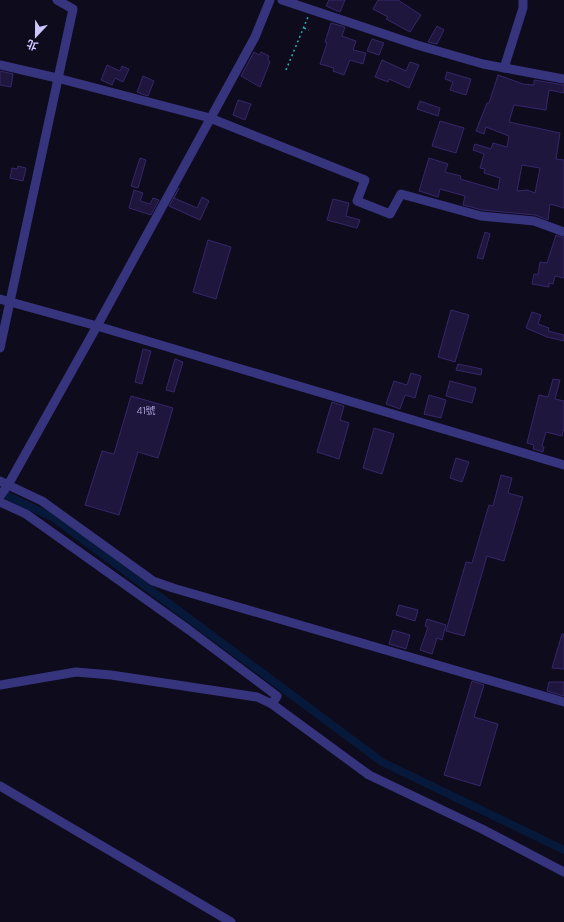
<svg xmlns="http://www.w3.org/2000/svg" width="564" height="922" viewBox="0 0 564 922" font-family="'DM Sans','Noto Sans TC',sans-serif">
	<rect width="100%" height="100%" fill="#0e0b1d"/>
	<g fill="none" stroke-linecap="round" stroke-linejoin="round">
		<polyline stroke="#07193a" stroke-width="8" points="0,492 54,518 382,762 564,850"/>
	</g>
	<g fill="#1f163e" stroke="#36276b" fill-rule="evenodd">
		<polygon points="329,0 345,0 340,12 326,6"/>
		<polygon points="378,0 398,0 421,15 410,32 386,19 388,17 373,9"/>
		<polygon points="331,23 345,27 342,36 356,41 353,50 366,53 363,64 350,60 344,75 333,71 334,68 320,64 327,43 325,42"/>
		<polygon points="437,26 444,30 437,44 428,42"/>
		<polygon points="372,39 384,43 379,55 367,51"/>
		<polygon points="254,52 259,55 261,52 269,56 268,59 270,62 260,87 241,76"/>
		<polygon points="382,60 406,71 410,62 419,65 409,88 389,79 388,82 375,77"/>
		<polygon points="107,65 120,71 122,66 129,69 123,82 115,78 112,85 101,80"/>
		<polygon points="0,71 13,74 11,87 0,85"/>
		<polygon points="447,72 471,79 466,95 450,90 453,82 445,79"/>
		<path d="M 498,75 L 523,84 L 534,85 L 534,80 L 564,85 L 564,93 L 549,90 L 546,110 L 514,105 L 509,122 L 560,133 L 556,159 L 564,160 L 564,208 L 550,204 L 548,220 L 535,215 L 482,210 L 471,207 L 463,205 L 465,196 L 440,189 L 438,197 L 419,191 L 429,158 L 448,164 L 445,172 L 461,176 L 460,179 L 498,190 L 500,178 L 484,173 L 485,169 L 480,168 L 484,154 L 473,150 L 475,144 L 491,149 L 493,143 L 507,147 L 509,136 L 486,127 L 484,134 L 476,131 L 487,103 L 489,103 ZM 522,165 L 540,168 L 535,193 L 527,190 L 517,191 Z"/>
		<polygon points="143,76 154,81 148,96 137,92"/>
		<polygon points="238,100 251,104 245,120 233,115"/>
		<polygon points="420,101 440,108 438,116 417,109"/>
		<polygon points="440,121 464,128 456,153 432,146"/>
		<polygon points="140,158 146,160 138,188 131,186"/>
		<polygon points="18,166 26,168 23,181 10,178 12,168 17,169"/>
		<polygon points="179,188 174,198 197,208 202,197 209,201 200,220 169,206"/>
		<polygon points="134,190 143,193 140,201 150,204 153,198 159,200 151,215 129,208"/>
		<polygon points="333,199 349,203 346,216 360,220 357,228 327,220"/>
		<polygon points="485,232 490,234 483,259 477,258"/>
		<polygon points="556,235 564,238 564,278 555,276 553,284 549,283 549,287 532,284 534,274 538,275 540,262 547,263"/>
		<polygon points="208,240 231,247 216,299 193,292"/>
		<polygon points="451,310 469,315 455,362 438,357"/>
		<polygon points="532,312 541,315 538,324 549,328 548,331 564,335 564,341 547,337 526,328"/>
		<polygon points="143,349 151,351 142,384 135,382"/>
		<polygon points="175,359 183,362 174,392 166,390"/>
		<polygon points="458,364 482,369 481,375 456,370"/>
		<polygon points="411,373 421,376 415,398 405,395 400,409 386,404 394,381 407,385"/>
		<polygon points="553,379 560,380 555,399 564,401 564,428 562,436 546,432 542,446 544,447 543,452 533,449 534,445 527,443 539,395 548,397"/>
		<polygon points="450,381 476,388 472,403 446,396"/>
		<polygon points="429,395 446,400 441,418 424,414"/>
		<polygon points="131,396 173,408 158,458 138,452 119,515 85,505 102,451 114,454"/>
		<polygon points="332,402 344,406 340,420 349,423 339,459 317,452"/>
		<polygon points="374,428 394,434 382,474 363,468"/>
		<polygon points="456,458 469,462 462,482 450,478"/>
		<polygon points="501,475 512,478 508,493 523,497 504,561 487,556 464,636 446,631 466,562 472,563 489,505 493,506"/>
		<polygon points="399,605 418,610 415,621 396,615"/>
		<polygon points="427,619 446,625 442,640 437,638 432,654 420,650 428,627 425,626"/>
		<polygon points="393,630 410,635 406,649 389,644"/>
		<polygon points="562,634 564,634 564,669 552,668"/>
		<polygon points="472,681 484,685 474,717 498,724 480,786 444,775"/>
		<polygon points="549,682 564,682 564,696 547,691"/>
	</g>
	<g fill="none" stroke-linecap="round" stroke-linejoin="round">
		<g stroke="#28b1ab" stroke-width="1.5" stroke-dasharray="2 3" stroke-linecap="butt">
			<polyline points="304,28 309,30"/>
			<polyline points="286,70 308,17"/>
		</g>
		<g stroke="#37347e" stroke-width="9">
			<polyline points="282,0 417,45 483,64 564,79"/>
			<polyline points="0,65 57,78 210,118 365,180 357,201 390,214 401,194 481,216 534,221 564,232"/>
			<polyline points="504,68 523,8 523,0"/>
			<polyline points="0,299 97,326 564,465"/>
			<polyline points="0,348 73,9 57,0"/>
			<polyline points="0,481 8,485 97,326 255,37 270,0"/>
			<polyline points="0,496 8,485 42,501 153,581 173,588 564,702"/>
			<polyline points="0,502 26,514 189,630 277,696 272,704 369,775 482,829 564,872"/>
			<polyline points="0,685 76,672 111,675 257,697 272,704"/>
			<polyline points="0,786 231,922"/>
		</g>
	</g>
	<g text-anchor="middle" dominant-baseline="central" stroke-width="4" stroke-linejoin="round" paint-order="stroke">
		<g font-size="10" fill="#a29acf">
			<text x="146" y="410">41號</text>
		</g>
	</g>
	<g transform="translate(36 36) rotate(202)" stroke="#0e0b1d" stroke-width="3" paint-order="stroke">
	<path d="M0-3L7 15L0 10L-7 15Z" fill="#cec6ff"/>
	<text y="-6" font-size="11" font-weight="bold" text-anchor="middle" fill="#cec6ff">北</text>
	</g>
</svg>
